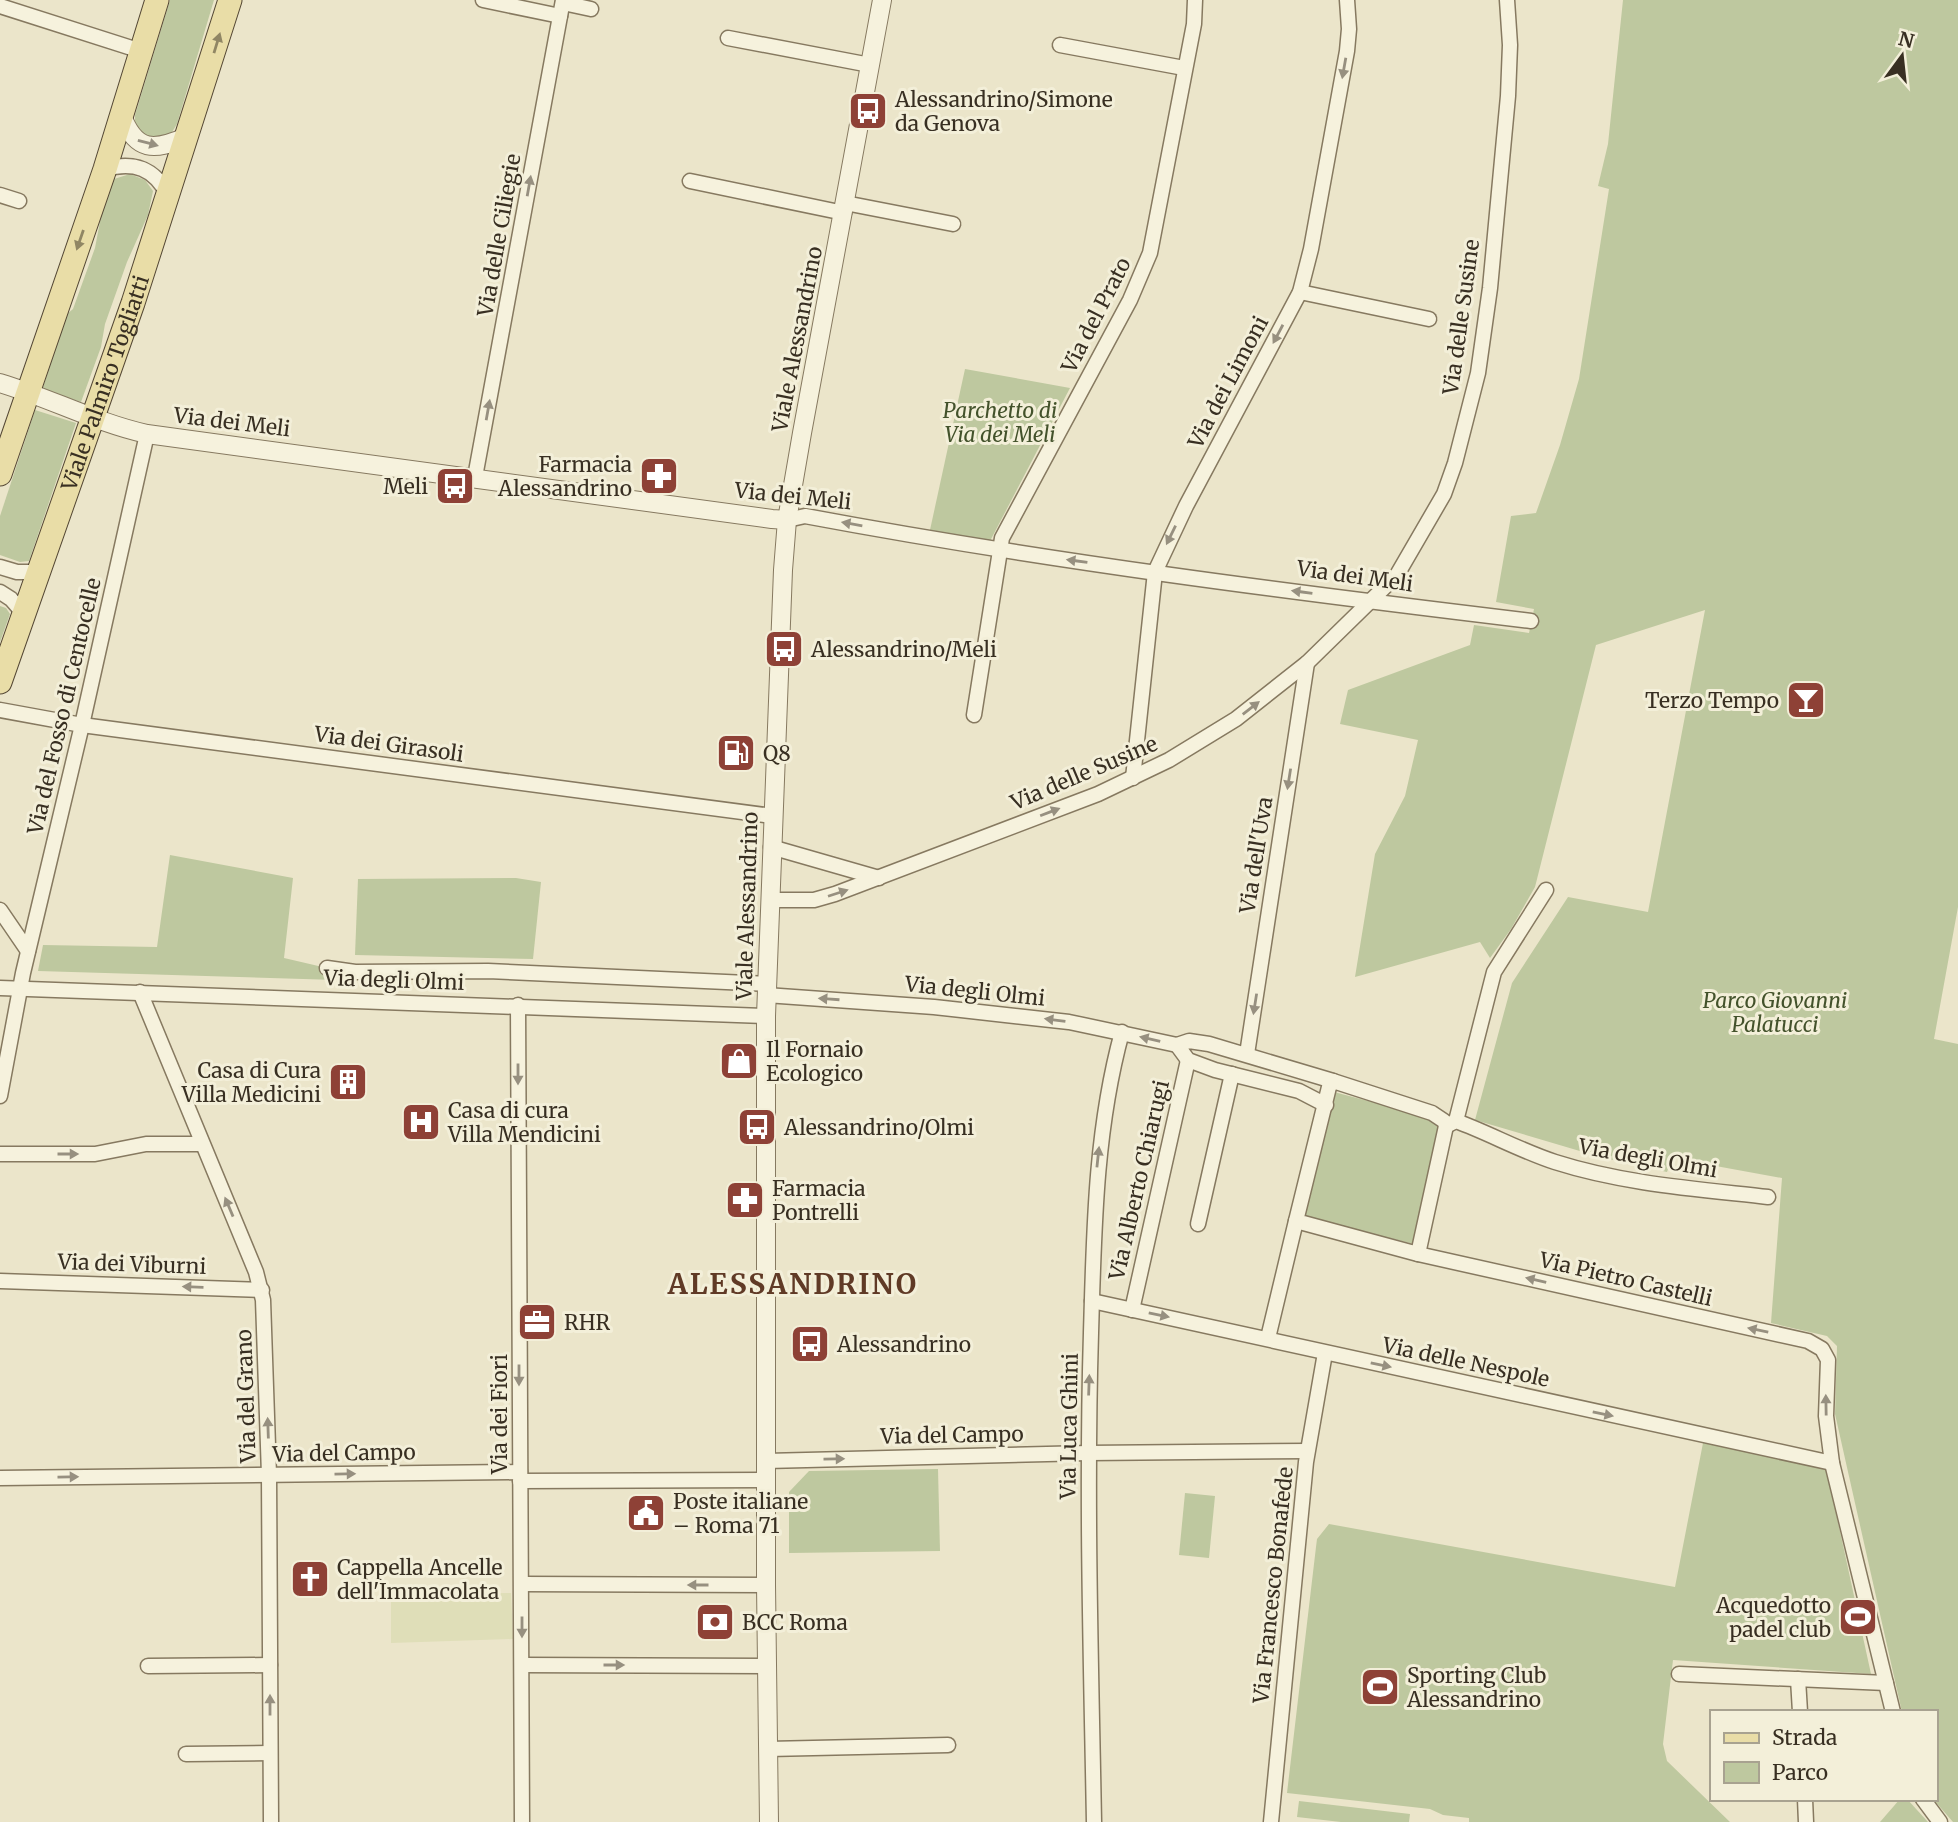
<svg xmlns="http://www.w3.org/2000/svg" width="1958" height="1822" viewBox="0 0 1958 1822" font-family="Merriweather,serif">
	<rect width="100%" height="100%" fill="#ebe5ca"/>
	<polygon fill="#dfdeb8" points="511,1593 513,1639 391,1643 391,1594"/>
	<g fill="#bec89f">
		<polygon points="170,0 214,0 177,124 169,137 147,140 135,124 135,115"/>
		<polygon points="1623,0 1958,0 1958,907 1934,1039 1958,1044 1958,1822 1953,1822 1933,1799 1935,1799 1935,1712 1902,1712 1835,1414 1837,1346 1827,1336 1771,1323 1782,1178 1672,1158 1667,1172 1600,1157 1475,1120 1512,983 1568,897 1648,912 1705,610 1596,645 1535,887 1511,929 1490,958 1480,942 1355,977 1375,854 1405,796 1418,740 1340,724 1348,690 1470,645 1474,625 1529,633 1534,609 1496,602 1511,516 1536,513 1560,445 1579,379 1609,189 1598,186 1608,144"/>
		<polygon points="130,174 145,180 153,191 148,215 127,262 105,324 101,347 81,402 42,390 67,314 73,309 95,248 104,200 114,179"/>
		<polygon points="965,369 1070,388 989,543 930,530"/>
		<polygon points="35,410 76,423 29,561 20,562 0,555 0,516"/>
		<polygon points="0,606 6,608 10,614 0,642"/>
		<polygon points="170,855 293,878 284,958 327,968 336,980 38,971 43,945 157,947"/>
		<polygon points="516,878 541,882 533,959 355,955 358,879"/>
		<polygon points="1334,1092 1425,1116 1440,1126 1414,1244 1304,1217"/>
		<polygon points="1703,1443 1826,1467 1871,1674 1673,1660 1663,1744 1667,1761 1730,1822 1469,1822 1469,1818 1443,1815 1430,1809 1287,1793 1316,1547 1317,1539 1329,1524 1675,1587"/>
		<polygon points="938,1469 940,1551 789,1553 789,1492 809,1471"/>
		<polygon points="1185,1493 1215,1496 1209,1558 1179,1555"/>
		<polygon points="1900,1799 1907,1799 1928,1822 1880,1822"/>
		<polygon points="1299,1801 1410,1814 1409,1822 1341,1822 1297,1817"/>
	</g>
	<g fill="none" stroke-linecap="round" stroke-linejoin="round">
		<g stroke="#867960" stroke-width="17">
			<g id="minor">
				<polyline points="483,0 560,16"/>
				<polyline points="563,3 591,9"/>
				<polyline points="0,6 141,51"/>
				<polyline points="728,38 870,65"/>
				<polyline points="1060,45 1184,68"/>
				<path d="M 105,169 C 134,161 154,168 168,195"/>
				<polyline points="690,181 844,213"/>
				<polyline points="0,195 19,201"/>
				<polyline points="845,203 953,224"/>
				<polyline points="1300,292 1429,319"/>
				<polyline points="475,477 563,0"/>
				<path d="M 787,520 L 805,516 C 1045,561 1289,592 1531,621"/>
				<polyline points="0,567 17,572 40,572"/>
				<polyline points="0,592 11,599 24,614"/>
				<polyline points="0,710 82,725 772,816"/>
				<polyline points="974,715 1002,538 1130,300 1150,253 1194,24 1195,0"/>
				<polyline points="1133,778 1155,572 1186,506 1300,292 1311,249 1347,51 1349,29 1347,0"/>
				<polyline points="771,847 879,878"/>
				<polyline points="770,900 814,900 835,894 1098,794 1169,760 1236,719 1307,663 1397,575 1444,494 1455,463 1478,373 1490,288 1508,96 1510,45 1507,0"/>
				<polyline points="0,910 28,951"/>
				<polyline points="327,968 355,972 488,971 767,984"/>
				<polyline points="0,988 766,1016"/>
				<polyline points="140,992 256,1272 263,1300 269,1475 271,1822"/>
				<polyline points="766,995 934,1007 1069,1022 1177,1045"/>
				<polyline points="518,1005 522,1822"/>
				<polyline points="1247,1054 1307,663"/>
				<polygon points="1333,1081 1432,1113 1444,1121 1446,1126 1418,1254 1296,1221 1329,1087"/>
				<polyline points="0,1096 23,973 82,725 147,434"/>
				<polyline points="1326,1105 1299,1091 1215,1070 1188,1060 1177,1045 1189,1041 1209,1044 1333,1081"/>
				<polyline points="1456,1121 1494,972 1546,890"/>
				<path d="M 1446,1126 L 1456,1121 C 1489,1133 1521,1151 1555,1162 C 1624,1184 1697,1189 1768,1197"/>
				<polyline points="0,1154 95,1154 146,1144 202,1144"/>
				<polyline points="1198,1224 1232,1074"/>
				<polyline points="1418,1254 1808,1341 1822,1349 1828,1360 1826,1416 1832,1463 1893,1712"/>
				<polyline points="0,1281 262,1290"/>
				<polyline points="1092,1301 1832,1463"/>
				<polyline points="1132,1310 1188,1060"/>
				<polyline points="1268,1338 1296,1221"/>
				<polyline points="766,1461 1088,1453 1307,1451"/>
				<polyline points="0,1478 520,1472"/>
				<polyline points="520,1481 766,1480"/>
				<polyline points="522,1584 766,1585"/>
				<polyline points="522,1665 767,1666"/>
				<polyline points="148,1666 270,1665"/>
				<polyline points="1679,1674 1886,1683"/>
				<polyline points="1798,1679 1800,1712"/>
				<polyline points="768,1749 948,1745"/>
				<polyline points="186,1754 270,1753"/>
				<polyline points="1805,1799 1806,1822"/>
				<polyline points="1923,1799 1940,1822"/>
				<path d="M 1094,1822 C 1091,1659 1086,1496 1091,1333 C 1094,1231 1095,1131 1122,1032"/>
				<polyline points="1271,1822 1306,1462 1325,1353"/>
			</g>
		</g>
		<g stroke="#867960" stroke-width="20">
			<g id="tertiary">
				<path d="M 122,116 C 136,152 154,151 186,137"/>
				<path d="M 0,383 C 50,398 97,423 147,434 L 772,519 L 787,520"/>
				<polyline points="769,1822 766,1585 766,1016 783,570 787,520 802,433 882,0"/>
			</g>
		</g>
		<g stroke="#544734" stroke-width="25">
			<g id="primary">
				<polyline points="0,474 105,169 157,0"/>
				<path id="s1" d="M 0,682 L 133,303 L 230,0"/>
			</g>
		</g>
		<use href="#minor" stroke="#f6f2dd" stroke-width="14"/>
		<use href="#tertiary" stroke="#f6f2dd" stroke-width="18"/>
		<use href="#primary" stroke="#e9dda7" stroke-width="23"/>
	</g>
	<defs><path id="oneway-solid" d="M-6-.8H1V-3.2L6.5 0L1 3.2V.8H-6Z" transform="scale(1.75)"/></defs>
	<g fill="#908664">
		<use href="#oneway-solid" transform="translate(217 43) rotate(-73)"/>
		<use href="#oneway-solid" transform="translate(80 240) rotate(109)"/>
	</g>
	<g fill="#979080">
		<use href="#oneway-solid" transform="translate(1344 68) rotate(100)"/>
		<use href="#oneway-solid" transform="translate(148 143) rotate(15)"/>
		<use href="#oneway-solid" transform="translate(529 186) rotate(-80)"/>
		<use href="#oneway-solid" transform="translate(1278 334) rotate(118)"/>
		<use href="#oneway-solid" transform="translate(488 410) rotate(-80)"/>
		<use href="#oneway-solid" transform="translate(852 524) rotate(-170)"/>
		<use href="#oneway-solid" transform="translate(1171 535) rotate(116)"/>
		<use href="#oneway-solid" transform="translate(1077 561) rotate(-172)"/>
		<use href="#oneway-solid" transform="translate(1302 592) rotate(-172)"/>
		<use href="#oneway-solid" transform="translate(1251 708) rotate(-38)"/>
		<use href="#oneway-solid" transform="translate(1289 779) rotate(99)"/>
		<use href="#oneway-solid" transform="translate(1050 812) rotate(-21)"/>
		<use href="#oneway-solid" transform="translate(838 893) rotate(-18)"/>
		<use href="#oneway-solid" transform="translate(829 999) rotate(-176)"/>
		<use href="#oneway-solid" transform="translate(1255 1004) rotate(99)"/>
		<use href="#oneway-solid" transform="translate(1055 1020) rotate(-173)"/>
		<use href="#oneway-solid" transform="translate(1150 1039) rotate(-167)"/>
		<use href="#oneway-solid" transform="translate(518 1074) rotate(90)"/>
		<use href="#oneway-solid" transform="translate(68 1154)"/>
		<use href="#oneway-solid" transform="translate(1098 1157) rotate(-84)"/>
		<use href="#oneway-solid" transform="translate(229 1207) rotate(-113)"/>
		<use href="#oneway-solid" transform="translate(1536 1280) rotate(-167)"/>
		<use href="#oneway-solid" transform="translate(193 1287) rotate(-178)"/>
		<use href="#oneway-solid" transform="translate(1159 1315) rotate(12)"/>
		<use href="#oneway-solid" transform="translate(1758 1330) rotate(-168)"/>
		<use href="#oneway-solid" transform="translate(1381 1365) rotate(12)"/>
		<use href="#oneway-solid" transform="translate(519 1375) rotate(90)"/>
		<use href="#oneway-solid" transform="translate(1089 1385) rotate(-88)"/>
		<use href="#oneway-solid" transform="translate(1826 1405) rotate(-91)"/>
		<use href="#oneway-solid" transform="translate(1603 1414) rotate(12)"/>
		<use href="#oneway-solid" transform="translate(268 1428) rotate(-92)"/>
		<use href="#oneway-solid" transform="translate(834 1459) rotate(-1)"/>
		<use href="#oneway-solid" transform="translate(345 1474) rotate(-1)"/>
		<use href="#oneway-solid" transform="translate(68 1477) rotate(-1)"/>
		<use href="#oneway-solid" transform="translate(698 1585) rotate(-180)"/>
		<use href="#oneway-solid" transform="translate(522 1627) rotate(90)"/>
		<use href="#oneway-solid" transform="translate(614 1665)"/>
		<use href="#oneway-solid" transform="translate(270 1705) rotate(-90)"/>
	</g>
	<defs>
		<g id="bus-square" transform="scale(2.0125)"><rect x="-9" y="-9" width="18" height="18" rx="4" fill="#8e4136" stroke="#f3efd9"/><path d="M-5-6H5V4H4V6H2V4H-2V6H-4V4H-5ZM-3.5-4V0h7V-4ZM-3.5 1.2v1.5H-2V1.2ZM2 1.2v1.5H3.5V1.2Z" fill="#fff"/></g>
		<g id="pharmacy-square" transform="scale(2.0125)"><rect x="-9" y="-9" width="18" height="18" rx="4" fill="#8e4136" stroke="#f3efd9"/><path d="M-2-6h4v4h4v4h-4v4h-4v-4h-4v-4h4Z" fill="#fff"/></g>
		<g id="bar-square" transform="scale(2.0125)"><rect x="-9" y="-9" width="18" height="18" rx="4" fill="#8e4136" stroke="#f3efd9"/><path d="M-6-5H6L.8 .8V4.5H3.5V6h-7V4.5H-.8V.8Z" fill="#fff"/></g>
		<g id="fuel-square" transform="scale(2.0125)"><rect x="-9" y="-9" width="18" height="18" rx="4" fill="#8e4136" stroke="#f3efd9"/><path d="M-5.5-6h7V0h2V4h1.3V-2.5L3-4.5l.8-.8L6-3V5H2.5V1h-1V6h-7ZM-4.2-4.7v3.2H.2V-4.7Z" fill="#fff"/></g>
		<g id="shop-square" transform="scale(2.0125)"><rect x="-9" y="-9" width="18" height="18" rx="4" fill="#8e4136" stroke="#f3efd9"/><path d="M-5-2.5h2.3a2.7 3.5 0 0 1 5.4 0H5L5.5 6h-11ZM-1.5-2.5h3a1.5 2.3 0 0 0-3 0Z" fill="#fff"/></g>
		<g id="building-square" transform="scale(2.0125)"><rect x="-9" y="-9" width="18" height="18" rx="4" fill="#8e4136" stroke="#f3efd9"/><path d="M-4-6H4V6H1V3H-1V6H-4ZM-2.5-4.3h1.7v1.8h-1.7ZM.8-4.3h1.7v1.8H.8ZM-2.5-1h1.7V.8h-1.7ZM.8-1h1.7V.8H.8Z" fill="#fff"/></g>
		<g id="hospital-square" transform="scale(2.0125)"><rect x="-9" y="-9" width="18" height="18" rx="4" fill="#8e4136" stroke="#f3efd9"/><path d="M-5-5h3v3.5h4V-5h3V5h-3V1.5h-4V5h-3Z" fill="#fff"/></g>
		<g id="office-square" transform="scale(2.0125)"><rect x="-9" y="-9" width="18" height="18" rx="4" fill="#8e4136" stroke="#f3efd9"/><path d="M-6-3h4V-5.5h4V-3h4V5H-6ZM-1-4.5V-3h2v-1.5ZM-6 0V1H6V0Z" fill="#fff"/></g>
		<g id="civic-square" transform="scale(2.0125)"><rect x="-9" y="-9" width="18" height="18" rx="4" fill="#8e4136" stroke="#f3efd9"/><path d="M-.6-6.5H3V-4.5H.6V-3L4-1V1h2V6H-6V1h2V-1L-.6-3ZM-1.2 2.5V6h2.4V2.5Z" fill="#fff"/></g>
		<g id="church-square" transform="scale(2.0125)"><rect x="-9" y="-9" width="18" height="18" rx="4" fill="#8e4136" stroke="#f3efd9"/><path d="M-1.2-6h2.4v3.5h3.3v2.4h-3.3V6h-2.4V-.1h-3.3v-2.4h3.3Z" fill="#fff"/></g>
		<g id="stadium-square" transform="scale(2.0125)"><rect x="-9" y="-9" width="18" height="18" rx="4" fill="#8e4136" stroke="#f3efd9"/><path d="M0-5a6.5 5 0 1 0 0 10a6.5 5 0 1 0 0-10ZM-3.5-1.8h7v3.6h-7Z" fill="#fff"/></g>
		<g id="bank-square" transform="scale(2.0125)"><rect x="-9" y="-9" width="18" height="18" rx="4" fill="#8e4136" stroke="#f3efd9"/><path d="M-6-4H6V4H-6ZM0-2.3a2.3 2.3 0 1 0 0 4.6a2.3 2.3 0 1 0 0-4.6Z" fill="#fff"/></g>
	</defs>
	<g fill-rule="evenodd">
		<use href="#bus-square" x="868" y="111"/>
		<use href="#pharmacy-square" x="659" y="476"/>
		<use href="#bus-square" x="455" y="486"/>
		<use href="#bus-square" x="784" y="649"/>
		<use href="#bar-square" x="1806" y="700"/>
		<use href="#fuel-square" x="736" y="753"/>
		<use href="#shop-square" x="739" y="1061"/>
		<use href="#building-square" x="348" y="1082"/>
		<use href="#hospital-square" x="421" y="1122"/>
		<use href="#bus-square" x="757" y="1127"/>
		<use href="#pharmacy-square" x="745" y="1200"/>
		<use href="#office-square" x="537" y="1322"/>
		<use href="#bus-square" x="810" y="1344"/>
		<use href="#civic-square" x="646" y="1513"/>
		<use href="#church-square" x="310" y="1579"/>
		<use href="#stadium-square" x="1858" y="1617"/>
		<use href="#bank-square" x="715" y="1622"/>
		<use href="#stadium-square" x="1380" y="1687"/>
	</g>
	<g text-anchor="middle" dominant-baseline="central" stroke-width="6" stroke-linejoin="round" paint-order="stroke">
		<g font-size="21" fill="#382f22" stroke="#f3efd9" text-anchor="start">
			<text x="895" y="99">Alessandrino/Simone<tspan x="895" dy="24">da Genova</tspan></text>
			<text x="632" y="464" text-anchor="end">Farmacia<tspan x="632" dy="24">Alessandrino</tspan></text>
			<text x="428" y="486" text-anchor="end">Meli</text>
			<text x="811" y="649">Alessandrino/Meli</text>
			<text x="1779" y="700" text-anchor="end">Terzo Tempo</text>
			<text x="763" y="753">Q8</text>
			<text x="766" y="1049">Il Fornaio<tspan x="766" dy="24">Ecologico</tspan></text>
			<text x="321" y="1070" text-anchor="end">Casa di Cura<tspan x="321" dy="24">Villa Medicini</tspan></text>
			<text x="448" y="1110">Casa di cura<tspan x="448" dy="24">Villa Mendicini</tspan></text>
			<text x="784" y="1127">Alessandrino/Olmi</text>
			<text x="772" y="1188">Farmacia<tspan x="772" dy="24">Pontrelli</tspan></text>
			<text x="564" y="1322">RHR</text>
			<text x="837" y="1344">Alessandrino</text>
			<text x="673" y="1501">Poste italiane<tspan x="673" dy="24">– Roma 71</tspan></text>
			<text x="337" y="1567">Cappella Ancelle<tspan x="337" dy="24">dell'Immacolata</tspan></text>
			<text x="1831" y="1605" text-anchor="end">Acquedotto<tspan x="1831" dy="24">padel club</tspan></text>
			<text x="742" y="1622">BCC Roma</text>
			<text x="1407" y="1675">Sporting Club<tspan x="1407" dy="24">Alessandrino</tspan></text>
		</g>
		<g font-size="21" fill="#382f22" stroke="#f3efd9">
			<text transform="translate(499 235) rotate(-80)">Via delle Ciliegie</text>
			<text transform="translate(1096 315) rotate(-63)">Via del Prato</text>
			<text transform="translate(1461 317) rotate(-82)">Via delle Susine</text>
			<text transform="translate(797 339) rotate(-79)">Viale Alessandrino</text>
			<text transform="translate(1228 382) rotate(-62)">Via dei Limoni</text>
			<text stroke="none"><textPath href="#s1" startOffset="317">Viale Palmiro Togliatti</textPath></text>
			<text transform="translate(232 422) rotate(7)">Via dei Meli</text>
			<text transform="translate(793 496) rotate(6)">Via dei Meli</text>
			<text transform="translate(1355 576) rotate(8)">Via dei Meli</text>
			<text transform="translate(64 706) rotate(-77)">Via del Fosso di Centocelle</text>
			<text transform="translate(389 744) rotate(8)">Via dei Girasoli</text>
			<text transform="translate(1084 773) rotate(-23)">Via delle Susine</text>
			<text transform="translate(1256 855) rotate(-81)">Via dell'Uva</text>
			<text transform="translate(747 906) rotate(-88)">Viale Alessandrino</text>
			<text transform="translate(394 980) rotate(2)">Via degli Olmi</text>
			<text transform="translate(975 991) rotate(6)">Via degli Olmi</text>
			<text transform="translate(1648 1158) rotate(10)">Via degli Olmi</text>
			<text transform="translate(1139 1180) rotate(-77)">Via Alberto Chiarugi</text>
			<text transform="translate(132 1264) rotate(2)">Via dei Viburni</text>
			<text transform="translate(1626 1279) rotate(13)">Via Pietro Castelli</text>
			<text transform="translate(1466 1362) rotate(12)">Via delle Nespole</text>
			<text transform="translate(246 1396) rotate(-92)">Via del Grano</text>
			<text transform="translate(499 1414) rotate(-90)">Via dei Fiori</text>
			<text transform="translate(1069 1426) rotate(-89)">Via Luca Ghini</text>
			<text transform="translate(952 1435) rotate(-1)">Via del Campo</text>
			<text transform="translate(344 1453) rotate(-1)">Via del Campo</text>
			<text transform="translate(1273 1585) rotate(-84)">Via Francesco Bonafede</text>
		</g>
		<g font-size="21" font-style="italic" fill="#43522b" stroke="#f3efd9">
			<text x="1000" y="410">Parchetto di<tspan x="1000" dy="24">Via dei Meli</tspan></text>
			<text x="1775" y="1000">Parco Giovanni<tspan x="1775" dy="24">Palatucci</tspan></text>
		</g>
		<g font-size="28" font-weight="bold" letter-spacing="2" fill="#603a26" stroke="#f3efd9">
			<text x="793" y="1284">ALESSANDRINO</text>
		</g>
	</g>
	<rect x="1710" y="1710" width="228" height="91" fill="#f3efd9" stroke="#a8a290" stroke-width="2"/>
	<rect x="1724" y="1733" width="35" height="10" fill="#e9dda7" stroke="#a8a290" stroke-width="2"/>
	<text x="1772" y="1745" font-size="21" fill="#382f22">Strada</text>
	<rect x="1724" y="1762" width="35" height="21" fill="#bec89f" stroke="#a8a290" stroke-width="2"/>
	<text x="1772" y="1780" font-size="21" fill="#382f22">Parco</text>
	<g transform="translate(1902 56) rotate(15)" stroke="#f3efd9" stroke-width="5" paint-order="stroke">
	<path d="M0-5L12 26L0 18L-12 26Z" fill="#382f22"/>
	<text y="-10" font-size="19" font-weight="bold" text-anchor="middle" fill="#382f22">N</text>
	</g>
</svg>
